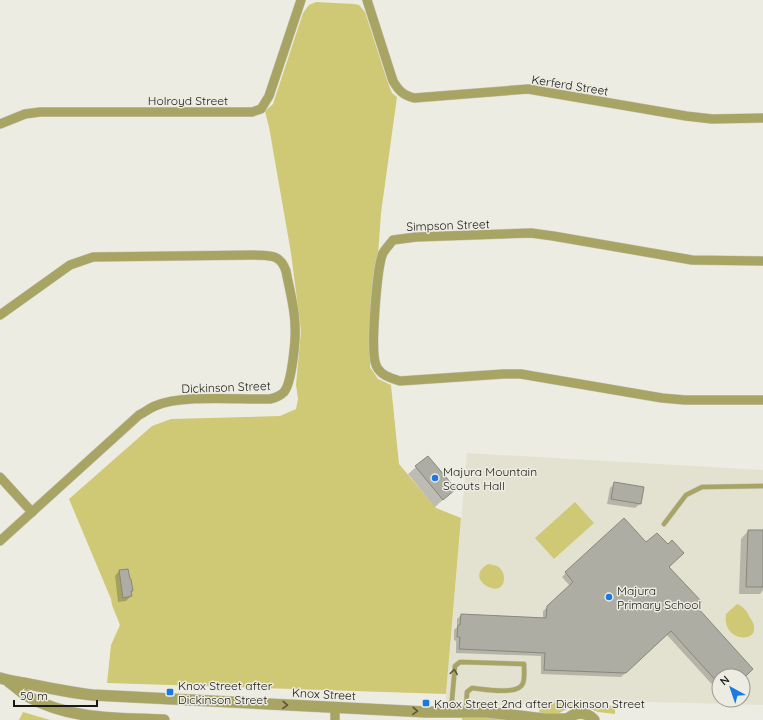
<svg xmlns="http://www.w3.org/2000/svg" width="763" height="720" viewBox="0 0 763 720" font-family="Quicksand,sans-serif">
	<rect width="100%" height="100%" fill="#edece2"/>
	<path fill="#e3e2d1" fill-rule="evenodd" d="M 467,453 L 763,470 L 763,705 L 613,701 L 445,707 ZM 719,676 L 743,676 L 743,700 L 719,700 Z"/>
	<g fill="#cfc976">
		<polygon points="316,2 354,4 359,5 365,12 388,83 392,93 397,97 381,213 370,367 378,379 391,385 399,464 436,508 461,518 446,694 107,683 111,645 120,625 112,605 111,599 69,499 152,426 171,419 280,416 296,409 298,399 296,385 301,331 291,253 269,127 265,111 273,104 303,13 309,5"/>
		<polygon points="575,502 594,523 554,559 535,538"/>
		<path d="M 488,564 C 491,565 495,565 497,566 C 505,570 507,584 499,588 C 489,592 467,576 488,564 Z"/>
		<path d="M 737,604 C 743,606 748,612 750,618 C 752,620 754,624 754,627 C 757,643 722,642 726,614 Z"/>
		<polygon points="540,702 615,706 615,714 598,712 585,707 578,706 571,707 559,713 539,715"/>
		<polygon points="23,712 50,720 19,720"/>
		<polygon points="465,716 519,718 526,720 462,720 462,718"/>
	</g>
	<g fill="#0003">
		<polygon points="428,457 455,489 435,507 408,474"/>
		<polygon points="615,483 640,504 635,508 607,504 610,488"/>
		<polygon points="748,531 763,531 763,590 760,594 739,594 741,539"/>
		<polygon points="668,567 696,607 752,669 744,677 747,680 743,684 743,676 719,676 719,692 666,634 621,677 541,674 541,656 456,653 456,641 454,640 454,630 457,627 457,619 461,615 543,618 543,611 570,586 562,577 566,573"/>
		<polygon points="119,571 132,591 131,592 131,596 126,601 118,602 115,576"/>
	</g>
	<g fill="#aeada4" stroke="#87877e">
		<polygon points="428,456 456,489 443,500 415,466"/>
		<polygon points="614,482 644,487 641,504 611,499"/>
		<polygon points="624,518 646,542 657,533 668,544 672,540 684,553 669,567 702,602 697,607 753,669 746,676 719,676 719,684 671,631 626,673 544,670 545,653 459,649 460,637 457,637 458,625 460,625 461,614 546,618 547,606 573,582 565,572"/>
		<polygon points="748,530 763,530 763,587 746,587"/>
		<polygon points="128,569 130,579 131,579 133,591 131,591 132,596 123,598 119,570"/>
	</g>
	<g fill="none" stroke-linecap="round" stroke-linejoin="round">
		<g stroke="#cbcac1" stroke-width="5.5">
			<g id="service">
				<polyline points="664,524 686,495 702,487 763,486"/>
				<path d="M 451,711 L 455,666 L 460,662 L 524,664 C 524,669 525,678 523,683 C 519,696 483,689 472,688 L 467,692 L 466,712"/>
			</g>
		</g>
		<g stroke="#cbcac1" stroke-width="10">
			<g id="minor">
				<path d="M 367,0 L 393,81 C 399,91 403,95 414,98 L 528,89 L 686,116 L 712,119 L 763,118"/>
				<polyline points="0,124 25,114 40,112 252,112 261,109 269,96 301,0"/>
				<path d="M 763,261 L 692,260 L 553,236 L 531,233 L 416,237 L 393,240 C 390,244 386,248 383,253 C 377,266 370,351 376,365 C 380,375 390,378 400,381 L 503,374 L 521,374 L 662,398 L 685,400 L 763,400"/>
				<path d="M 0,315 L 70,265 L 93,257 L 255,255 C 271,256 280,254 286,271 C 289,288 295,308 295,326 C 296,338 292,383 284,392 C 280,396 275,398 270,399 C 239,400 183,394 155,406 C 150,408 145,412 139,415 L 0,541"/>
				<polyline points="0,477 32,512"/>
				<polyline points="335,707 335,720"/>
			</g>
		</g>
		<g stroke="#cbcac1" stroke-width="12">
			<g id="tertiary">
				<path d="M 0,678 C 11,682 22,682 34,685 C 54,689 73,693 93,695 L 426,712 L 487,712 L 544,719 L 568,719"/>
				<path d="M 9,682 C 16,687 22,693 29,697 C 71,720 119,718 164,720"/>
				<path d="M 567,720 C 575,711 586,711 594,720"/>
			</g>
		</g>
		<use href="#service" stroke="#a8a464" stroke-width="4.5"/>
		<use href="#minor" stroke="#a8a464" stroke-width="9"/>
		<use href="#tertiary" stroke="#a8a464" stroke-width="11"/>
	</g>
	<defs><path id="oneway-chevron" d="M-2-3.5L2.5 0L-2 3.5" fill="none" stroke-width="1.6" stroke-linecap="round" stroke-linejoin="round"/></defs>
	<g stroke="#595739">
		<use href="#oneway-chevron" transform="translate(454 672) rotate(-82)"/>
		<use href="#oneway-chevron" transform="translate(285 705) rotate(3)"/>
		<use href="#oneway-chevron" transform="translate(415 711) rotate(3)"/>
	</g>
	<g fill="#187be3" stroke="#edece2" stroke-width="1.5">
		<circle cx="435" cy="478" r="4"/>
		<circle cx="609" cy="597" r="4"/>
		<rect x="166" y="688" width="8" height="8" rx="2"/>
		<rect x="422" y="699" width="8" height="8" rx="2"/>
	</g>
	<g text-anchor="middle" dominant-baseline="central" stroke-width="3" stroke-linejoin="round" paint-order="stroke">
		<g font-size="12" fill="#181815" stroke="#edece2">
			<text transform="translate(570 85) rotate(9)">Kerferd Street</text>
			<text x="188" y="100">Holroyd Street</text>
			<text transform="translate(448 225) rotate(-2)">Simpson Street</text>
			<text transform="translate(226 387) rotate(-2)">Dickinson Street</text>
			<text transform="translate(324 694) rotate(3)">Knox Street</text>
		</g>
		<g font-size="12" fill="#181815" stroke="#edece2" text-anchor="start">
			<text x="443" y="471">Majura Mountain<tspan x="443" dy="14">Scouts Hall</tspan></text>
			<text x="617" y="590">Majura<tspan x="617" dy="14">Primary School</tspan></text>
			<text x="178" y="685">Knox Street after<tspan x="178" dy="14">Dickinson Street</tspan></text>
			<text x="434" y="703">Knox Street 2nd after Dickinson Street</text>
		</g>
	</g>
	<g transform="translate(731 688) rotate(320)"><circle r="19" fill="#edece2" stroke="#989790"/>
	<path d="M0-3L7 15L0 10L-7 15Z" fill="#187be3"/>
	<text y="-6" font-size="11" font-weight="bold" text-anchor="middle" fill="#181815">N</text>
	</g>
	<path d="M14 700v6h83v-6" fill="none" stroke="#181815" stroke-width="2"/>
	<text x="20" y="700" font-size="12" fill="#181815" stroke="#edece2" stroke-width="3" paint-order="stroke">50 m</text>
</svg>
